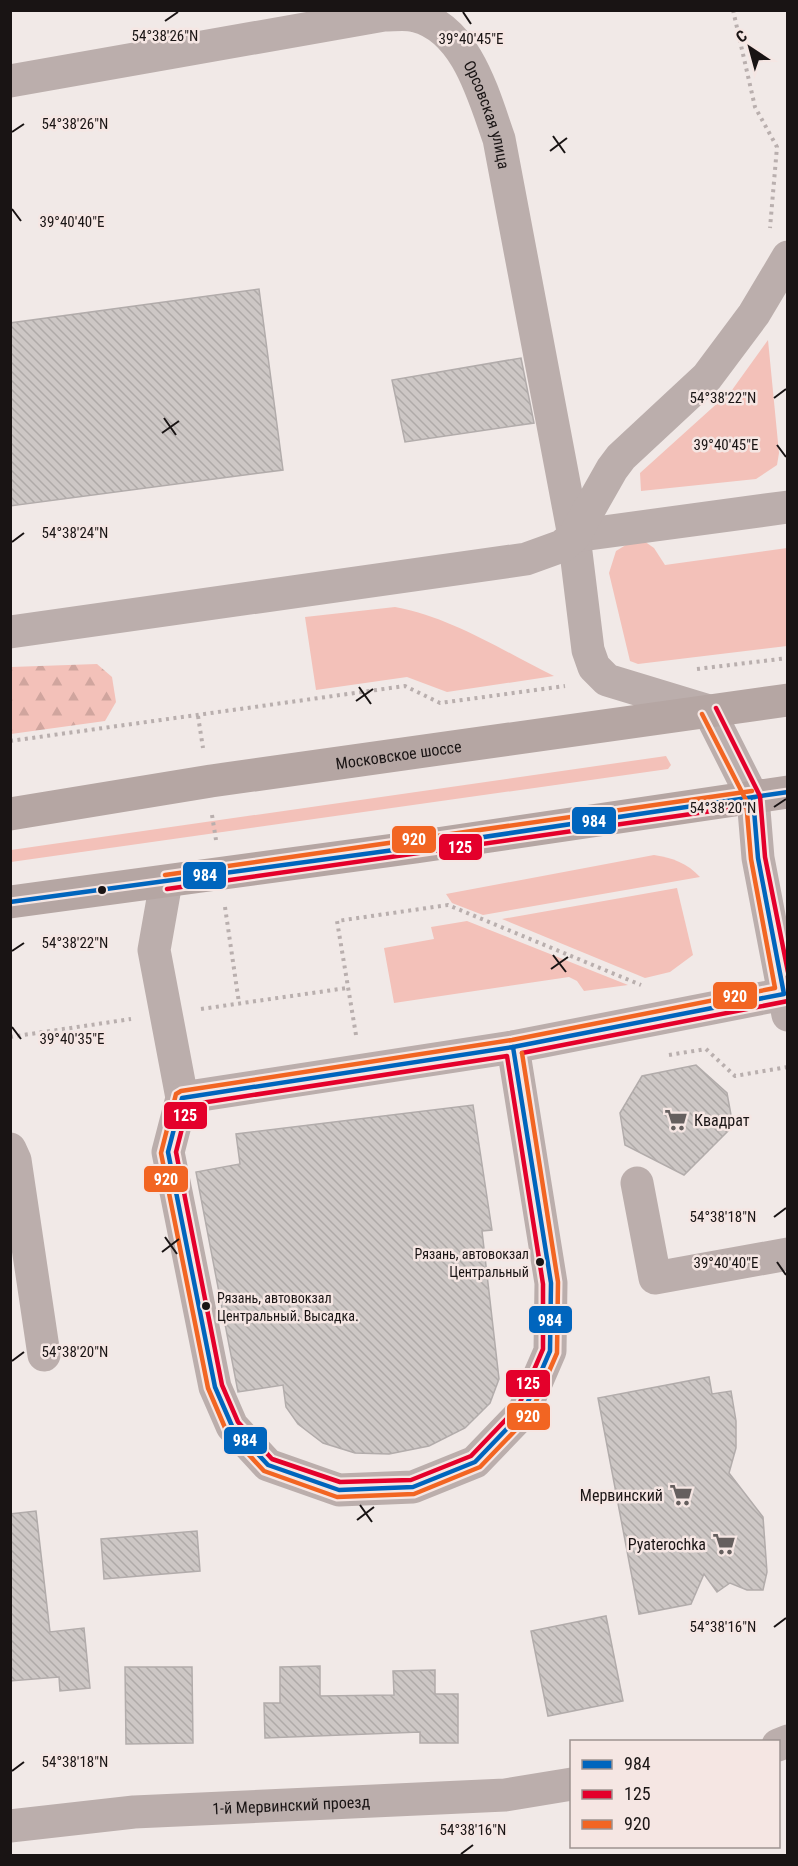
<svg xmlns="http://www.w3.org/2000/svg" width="798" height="1866" viewBox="0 0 798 1866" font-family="'Roboto Condensed',sans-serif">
	<defs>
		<pattern id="forest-firs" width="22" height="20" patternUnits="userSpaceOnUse" patternTransform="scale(1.5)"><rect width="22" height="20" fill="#f3c1b9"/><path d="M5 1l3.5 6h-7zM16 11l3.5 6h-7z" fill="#d0a59e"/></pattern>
		<pattern id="building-back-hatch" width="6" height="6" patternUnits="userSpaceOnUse" patternTransform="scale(1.5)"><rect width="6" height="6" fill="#cdc7c5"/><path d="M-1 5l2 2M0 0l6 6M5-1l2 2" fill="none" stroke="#afaaa8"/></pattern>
	</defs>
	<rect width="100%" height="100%" fill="#f1e9e7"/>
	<g fill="#f3c1b9">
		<polygon points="768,340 779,453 777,465 756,479 641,491 640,473 732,390"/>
		<polygon points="644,541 654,548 665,565 787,548 787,646 638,664 630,661 609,573 616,551 629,543"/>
		<path d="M 395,607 C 451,617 503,651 554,676 L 447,692 L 407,677 L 316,690 L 305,617 Z"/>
		<polygon points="666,756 671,765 668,769 11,862 11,850"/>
		<path d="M 654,855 C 673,858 687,863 700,877 L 483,915 L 452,903 L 446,894 Z"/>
		<polygon points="677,888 693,955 670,972 645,978 502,919"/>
		<polygon points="467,921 628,985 584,991 577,981 569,977 394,1003 384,948 434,939 431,927"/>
	</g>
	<polygon fill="url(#forest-firs)" points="97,664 112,677 116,702 105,721 11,734 11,667"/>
	<g fill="url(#building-back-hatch)" stroke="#b2acab" stroke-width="1.5">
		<polygon points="259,289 283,470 10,506 10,323"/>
		<polygon points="521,358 534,423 405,442 392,380"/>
		<polygon points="696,1065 727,1093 733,1126 684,1175 625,1145 620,1113 642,1076"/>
		<polygon points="473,1105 492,1230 482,1231 499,1379 490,1403 465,1428 429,1446 389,1454 355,1453 323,1443 298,1424 286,1407 283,1385 238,1392 196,1172 240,1164 236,1134"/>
		<polygon points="709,1377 712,1394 731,1391 736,1421 736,1448 729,1473 763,1517 767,1572 763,1590 747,1590 730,1583 717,1592 704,1574 691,1604 639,1614 598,1398"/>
		<polygon points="36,1511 50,1632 84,1628 90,1688 60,1691 59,1677 10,1681 10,1514"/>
		<polygon points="197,1531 200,1571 104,1579 101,1539"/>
		<polygon points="606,1616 623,1701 548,1716 531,1631"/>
		<polygon points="320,1666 320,1696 394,1695 393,1671 435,1670 435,1694 458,1694 458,1743 420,1743 420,1732 265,1738 264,1703 280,1703 280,1667"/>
		<polygon points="125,1667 192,1667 193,1743 126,1744"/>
	</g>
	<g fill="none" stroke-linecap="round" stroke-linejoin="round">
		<g stroke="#b9afae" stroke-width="4" stroke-dasharray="3 4.5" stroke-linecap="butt">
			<polyline points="733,10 755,107 777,147 770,228"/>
			<polyline points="697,669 788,658"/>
			<polyline points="198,716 203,748"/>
			<polyline points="10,741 405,686 440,703 565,686"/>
			<polyline points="212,815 216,840"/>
			<polyline points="225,907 239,1003"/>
			<polyline points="201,1009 347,988"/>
			<polyline points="356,1035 337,921 448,905 641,985"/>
			<polyline points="10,1037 131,1019"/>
			<polyline points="669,1055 706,1049 735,1076 788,1067"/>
		</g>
		<g stroke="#bbaeac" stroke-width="33">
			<path id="s1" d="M 10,81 L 384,15 C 394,15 407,13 416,16 C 467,29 484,97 499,139 L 574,536 L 588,650 L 594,667 L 607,680 L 709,711 L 753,798 L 758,858 L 788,1015"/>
			<polyline points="574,536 788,507"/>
			<polyline points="10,632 526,559 562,546 574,536 612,469 621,457 707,377 754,314 788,257"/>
			<polyline points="166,882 154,950 182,1098 168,1152 215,1387 232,1426 268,1465 339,1490 413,1487 475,1462 524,1411 550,1351 551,1283 513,1047"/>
			<polyline points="182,1098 513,1047 784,994"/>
			<polyline points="10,1149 15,1160 44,1355"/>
			<polyline points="637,1183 655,1278 788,1254"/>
			<polyline points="778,1745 788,1741"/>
			<path id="s2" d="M 10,1826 L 134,1812 L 505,1795 L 572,1784"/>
		</g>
		<g stroke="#b5a6a3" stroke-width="33">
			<path id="s3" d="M 10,814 L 211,781 L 788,700"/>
			<polyline points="10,902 416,847 788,792"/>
		</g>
		<g stroke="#f5e6e3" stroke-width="9">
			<g id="bus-1">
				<polyline points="10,902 416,847 788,792"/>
				<polygon points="513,1047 551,1283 550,1351 524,1411 475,1462 413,1487 339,1490 268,1465 232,1426 215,1387 168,1152 182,1098"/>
				<polyline points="513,1047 784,994 758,858 753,798"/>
			</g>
		</g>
		<g stroke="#f5e6e3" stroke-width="9">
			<g id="bus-2">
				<polyline points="716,708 760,796 765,857 788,972"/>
				<polyline points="167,889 754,805"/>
				<polyline points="522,1053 788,1001"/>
				<polygon points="507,1056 543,1284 543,1349 518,1407 471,1456 411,1480 340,1482 272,1459 238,1422 222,1385 176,1152 188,1105"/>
			</g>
		</g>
		<g stroke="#f5e6e3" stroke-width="9">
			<g id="bus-3">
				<polyline points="165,875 752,791"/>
				<polyline points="522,1053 558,1282 557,1353 530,1415 480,1467 414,1494 337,1497 264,1471 226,1430 208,1388 161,1153 176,1094 181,1091 512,1040 775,988 751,859 746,800 702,714"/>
			</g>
		</g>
		<use href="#bus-1" stroke="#0065bd" stroke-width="4.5"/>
		<use href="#bus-2" stroke="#e4002b" stroke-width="4.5"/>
		<use href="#bus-3" stroke="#f26522" stroke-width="4.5"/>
	</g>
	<path fill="none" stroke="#191414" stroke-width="2" d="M 463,12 L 471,24M 165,21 L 178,12M 12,132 L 24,124M 553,136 L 565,153M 550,151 L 567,138M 12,209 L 21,221M 774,398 L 786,389M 164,418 L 176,435M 162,433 L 179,421M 777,445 L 786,457M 12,542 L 24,533M 359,687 L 371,704M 356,701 L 373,689M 774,807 L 786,799M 12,951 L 24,943M 553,955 L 566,972M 551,969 L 568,957M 12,1027 L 21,1039M 774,1217 L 786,1208M 165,1237 L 177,1254M 162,1252 L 179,1239M 777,1262 L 786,1275M 12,1361 L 24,1352M 360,1505 L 372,1522M 357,1520 L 374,1507M 774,1627 L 786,1618M 12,1771 L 24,1762M 461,1854 L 473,1845"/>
	<defs>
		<g id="supermarket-bare" transform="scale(1.8)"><path d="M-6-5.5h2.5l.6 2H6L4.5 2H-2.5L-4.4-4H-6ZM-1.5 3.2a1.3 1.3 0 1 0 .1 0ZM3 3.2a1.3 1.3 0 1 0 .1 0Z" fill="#655f5e" stroke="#f5e6e3" stroke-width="2.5" paint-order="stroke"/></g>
	</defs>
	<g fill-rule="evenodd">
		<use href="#supermarket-bare" x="676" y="1120"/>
		<use href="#supermarket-bare" x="681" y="1495"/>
		<use href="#supermarket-bare" x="724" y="1544"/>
	</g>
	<g fill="#191414" stroke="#f5e6e3" stroke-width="2">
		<circle cx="102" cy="890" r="5"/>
		<circle cx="540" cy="1262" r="5"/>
		<circle cx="206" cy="1306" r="5"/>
	</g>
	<g text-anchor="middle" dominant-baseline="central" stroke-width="5" stroke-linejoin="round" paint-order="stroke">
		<g font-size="14" fill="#191414" stroke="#f5e6e3" text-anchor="end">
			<text x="529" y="1254">Рязань, автовокзал<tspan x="529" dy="18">Центральный</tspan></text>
			<text x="217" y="1298" text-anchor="start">Рязань, автовокзал<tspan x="217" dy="18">Центральный. Высадка.</tspan></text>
		</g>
		<g font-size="16" fill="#191414" stroke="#f5e6e3">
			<text stroke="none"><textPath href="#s1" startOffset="540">Орсовская улица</textPath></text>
			<text stroke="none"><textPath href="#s3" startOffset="393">Московское шоссе</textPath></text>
			<text stroke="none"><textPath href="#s2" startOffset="282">1-й Мервинский проезд</textPath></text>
		</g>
		<g font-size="16" fill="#191414" stroke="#f5e6e3" text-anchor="end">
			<text x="694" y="1120" text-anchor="start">Квадрат</text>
			<text x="663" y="1495">Мервинский</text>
			<text x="706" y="1544">Pyaterochka</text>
		</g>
	</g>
	<g font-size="15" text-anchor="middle" fill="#191414" stroke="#f5e6e3" stroke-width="5" stroke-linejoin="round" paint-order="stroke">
		<text x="165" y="41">54°38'26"N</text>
		<text x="471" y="44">39°40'45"E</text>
		<text x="75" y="129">54°38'26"N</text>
		<text x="72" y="227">39°40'40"E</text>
		<text x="723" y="403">54°38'22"N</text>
		<text x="726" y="450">39°40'45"E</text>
		<text x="75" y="538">54°38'24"N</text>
		<text x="723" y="813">54°38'20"N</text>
		<text x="75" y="948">54°38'22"N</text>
		<text x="72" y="1044">39°40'35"E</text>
		<text x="723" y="1222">54°38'18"N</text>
		<text x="726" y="1268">39°40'40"E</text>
		<text x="75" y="1357">54°38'20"N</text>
		<text x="723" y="1632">54°38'16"N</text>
		<text x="75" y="1767">54°38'18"N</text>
		<text x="473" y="1835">54°38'16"N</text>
	</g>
	<g stroke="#f5e6e3" stroke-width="2">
		<rect x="571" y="806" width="46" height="29" rx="6" fill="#0065bd"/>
		<rect x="391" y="825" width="46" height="29" rx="6" fill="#f26522"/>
		<rect x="438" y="833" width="45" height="28" rx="6" fill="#e4002b"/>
		<rect x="182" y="861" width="45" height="29" rx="6" fill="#0065bd"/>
		<rect x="712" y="981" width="46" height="29" rx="6" fill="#f26522"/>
		<rect x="163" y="1101" width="45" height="29" rx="6" fill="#e4002b"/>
		<rect x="143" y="1165" width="46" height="28" rx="6" fill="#f26522"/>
		<rect x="528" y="1305" width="45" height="29" rx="6" fill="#0065bd"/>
		<rect x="505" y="1369" width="46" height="29" rx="6" fill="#e4002b"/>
		<rect x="506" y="1402" width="45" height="29" rx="6" fill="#f26522"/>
		<rect x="223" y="1426" width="45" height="29" rx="6" fill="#0065bd"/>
	</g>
	<g font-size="16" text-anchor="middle" font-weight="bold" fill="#fff">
		<text x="594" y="827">984</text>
		<text x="414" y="845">920</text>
		<text x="460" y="853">125</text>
		<text x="205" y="881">984</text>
		<text x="735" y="1002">920</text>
		<text x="185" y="1121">125</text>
		<text x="166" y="1185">920</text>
		<text x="550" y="1326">984</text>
		<text x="528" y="1389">125</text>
		<text x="528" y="1422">920</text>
		<text x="245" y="1446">984</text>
	</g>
	<rect width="798" height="1866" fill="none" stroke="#191414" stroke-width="24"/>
	<rect x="570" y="1740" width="210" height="108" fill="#f5e6e3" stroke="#9d9290" stroke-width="1.5"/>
	<rect x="582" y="1760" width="30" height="9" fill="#0065bd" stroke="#9d9290" stroke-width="1.5"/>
	<text x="624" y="1770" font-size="18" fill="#191414">984</text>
	<rect x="582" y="1790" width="30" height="9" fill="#e4002b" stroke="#9d9290" stroke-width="1.5"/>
	<text x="624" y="1800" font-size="18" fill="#191414">125</text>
	<rect x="582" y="1820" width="30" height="9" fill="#f26522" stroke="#9d9290" stroke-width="1.5"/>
	<text x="624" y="1830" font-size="18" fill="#191414">920</text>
	<g transform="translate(750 48) rotate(324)" stroke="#f5e6e3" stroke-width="4.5" paint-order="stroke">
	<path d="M0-4.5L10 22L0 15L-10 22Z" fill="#191414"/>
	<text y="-9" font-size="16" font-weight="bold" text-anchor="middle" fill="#191414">С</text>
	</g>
</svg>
